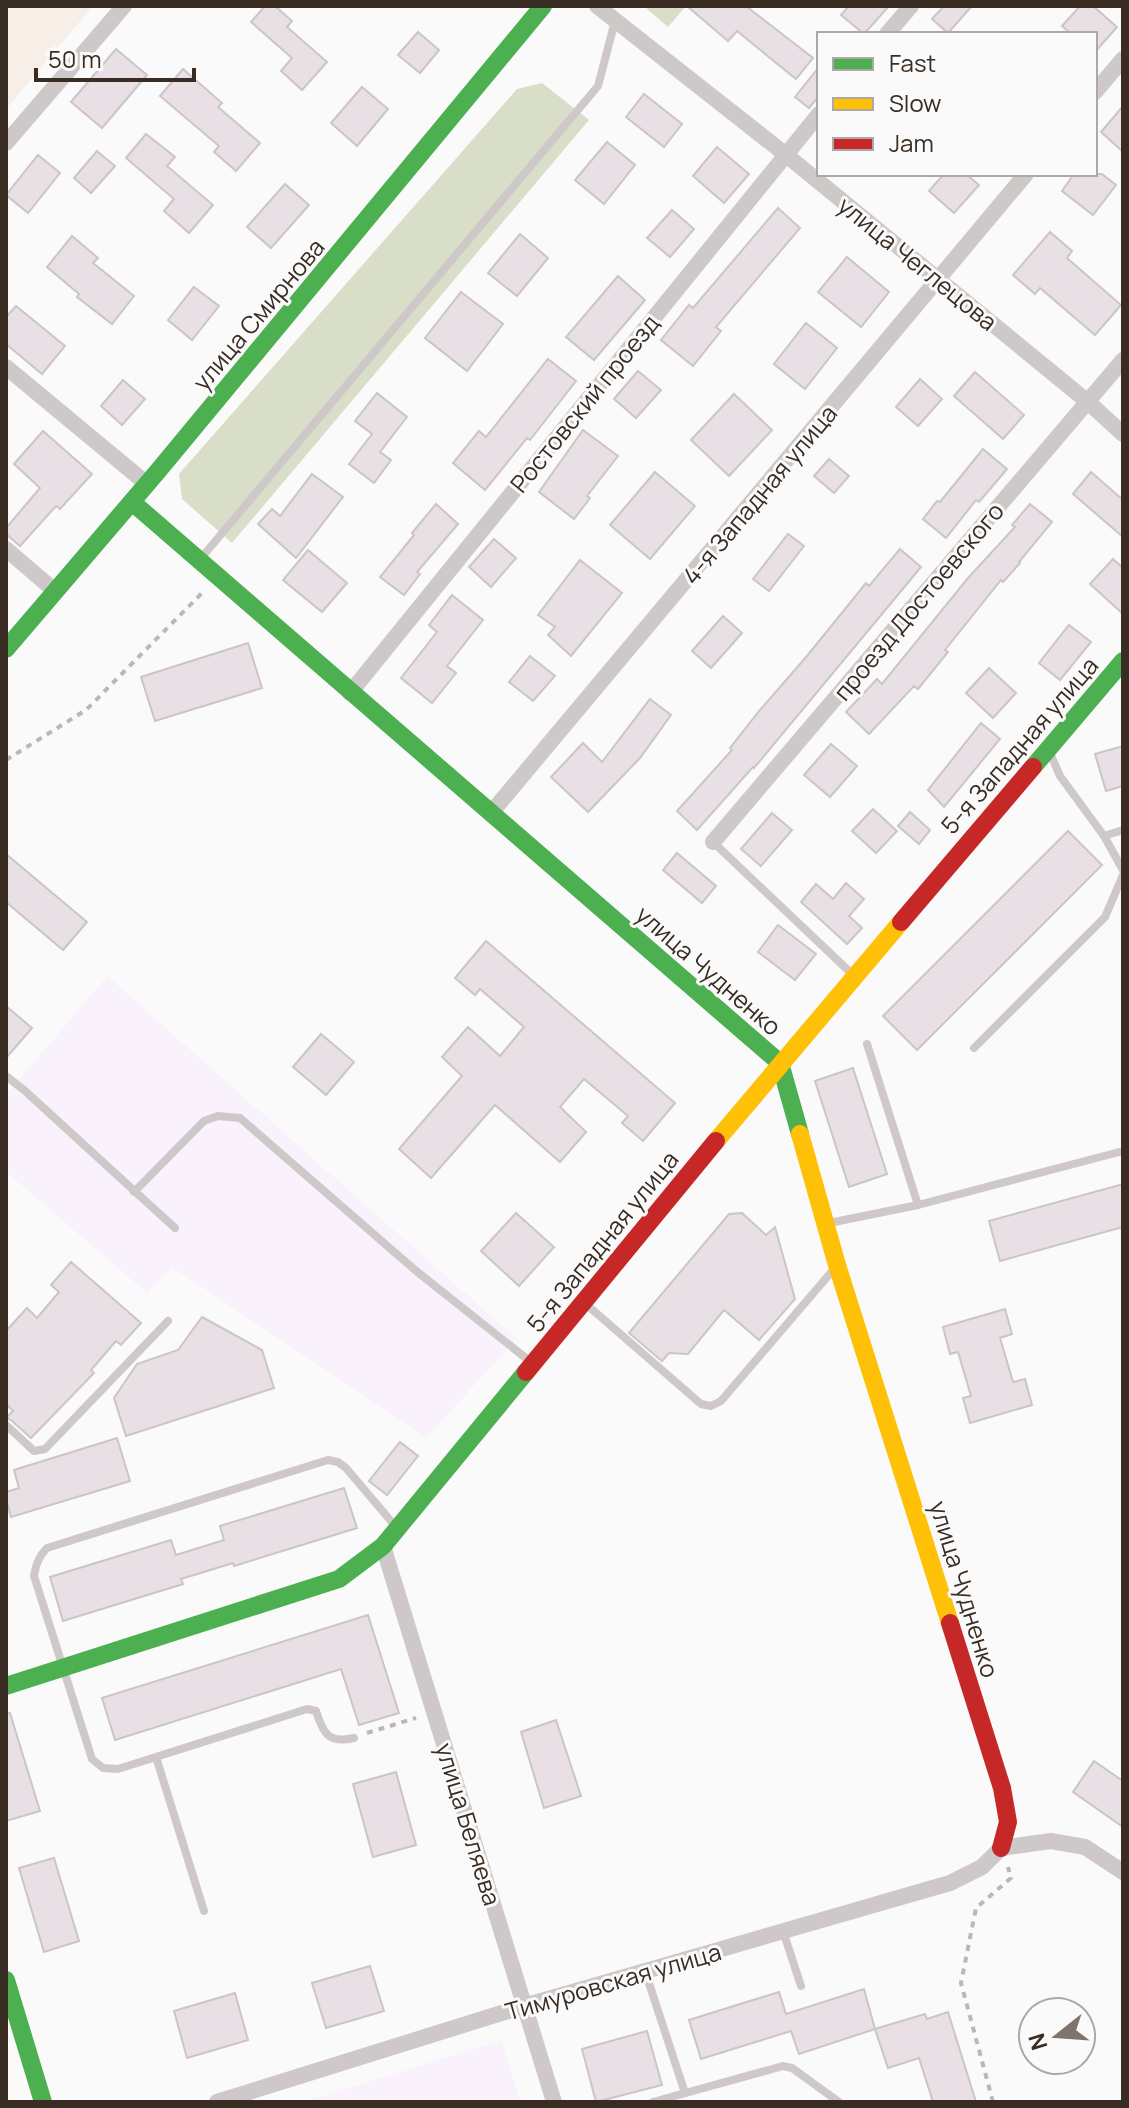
<svg xmlns="http://www.w3.org/2000/svg" width="1129" height="2108" viewBox="0 0 1129 2108" font-family="Manrope,sans-serif">
	<rect width="100%" height="100%" fill="#fafafa"/>
	<g fill="#f9f2fc">
		<polygon points="107,976 517,1339 426,1438 172,1267 147,1293 6,1172 6,1095"/>
		<polygon points="502,2040 520,2102 304,2102"/>
	</g>
	<polygon fill="#f7eee8" points="6,6 93,6 6,109"/>
	<g fill="#d9dec9">
		<polygon points="644,6 686,6 668,27"/>
		<polygon points="542,83 589,120 232,543 182,499 179,474 517,89"/>
	</g>
	<g fill="#e8e0e4" stroke="#ccc5c8" stroke-width="2">
		<polygon points="265,6 275,6 292,21 287,27 327,62 302,90 281,71 292,58 251,22"/>
		<polygon points="687,6 746,6 813,58 796,79 737,31 728,41"/>
		<polygon points="849,6 889,6 864,34 841,15"/>
		<polygon points="944,6 972,6 948,33 932,19"/>
		<polygon points="1080,6 1093,6 1117,27 1095,52 1095,34 1071,34 1062,26"/>
		<polygon points="418,32 439,50 420,73 398,55"/>
		<polygon points="116,49 147,75 102,128 71,102"/>
		<polygon points="819,67 819,96 809,108 795,97"/>
		<polygon points="183,69 222,103 218,107 260,143 236,171 214,152 219,146 160,96"/>
		<polygon points="362,87 388,109 357,146 331,123"/>
		<polygon points="644,94 682,124 664,147 626,117"/>
		<polygon points="1123,106 1123,152 1101,132"/>
		<polygon points="146,134 175,157 167,166 213,205 189,233 164,211 174,199 126,158"/>
		<polygon points="607,142 635,165 604,204 575,180"/>
		<polygon points="717,147 749,174 724,203 693,176"/>
		<polygon points="97,151 115,166 91,193 74,178"/>
		<polygon points="38,155 60,173 28,213 6,195"/>
		<polygon points="944,174 966,174 979,185 954,213 929,191"/>
		<polygon points="1074,174 1102,174 1116,185 1093,215 1062,191"/>
		<polygon points="285,184 309,205 271,248 247,227"/>
		<polygon points="778,208 800,228 716,327 721,331 693,366 661,340 689,305 693,308"/>
		<polygon points="672,210 694,229 670,257 647,238"/>
		<polygon points="1050,232 1072,251 1067,258 1121,305 1095,335 1040,288 1035,294 1013,275"/>
		<polygon points="520,234 548,258 517,296 488,273"/>
		<polygon points="72,236 98,258 93,263 134,296 112,324 77,297 79,294 47,267"/>
		<polygon points="847,257 889,292 861,327 818,292"/>
		<polygon points="618,276 645,300 594,360 566,337"/>
		<polygon points="194,287 219,306 192,340 168,320"/>
		<polygon points="461,292 503,324 467,371 425,338"/>
		<polygon points="16,306 65,346 42,374 6,344 6,317"/>
		<polygon points="806,323 837,348 805,389 774,364"/>
		<polygon points="548,359 576,381 530,440 527,438 485,490 453,463 479,431 486,437"/>
		<polygon points="638,371 661,390 636,418 614,399"/>
		<polygon points="975,372 1024,415 1003,439 954,396"/>
		<polygon points="920,379 942,399 918,426 896,407"/>
		<polygon points="123,380 145,399 122,425 101,406"/>
		<polygon points="377,393 407,417 380,452 391,460 374,483 349,464 372,434 355,421"/>
		<polygon points="734,394 772,430 729,476 691,440"/>
		<polygon points="583,430 618,456 587,496 590,498 574,519 539,492"/>
		<polygon points="43,431 92,474 60,509 56,506 20,546 6,534 6,528 40,488 14,464"/>
		<polygon points="983,449 1007,469 979,502 976,500 946,538 923,519 937,501 940,502"/>
		<polygon points="829,459 849,476 834,493 814,476"/>
		<polygon points="655,472 695,506 650,559 610,525"/>
		<polygon points="1091,472 1123,500 1123,537 1073,494"/>
		<polygon points="312,474 343,497 296,558 258,524 272,509 280,516"/>
		<polygon points="436,504 458,524 417,572 420,574 404,595 380,577 414,535 412,533"/>
		<polygon points="1030,504 1052,522 1019,562 1020,563 1003,582 1001,580 945,650 948,652 918,689 914,686 869,734 846,712 877,679 882,684 968,578 1015,527 1012,525"/>
		<polygon points="788,534 804,546 769,591 753,579"/>
		<polygon points="494,539 516,558 491,587 469,567"/>
		<polygon points="900,549 921,567 754,768 753,767 697,830 677,811 732,750 730,748 760,710 807,656 866,583 869,586"/>
		<polygon points="308,550 347,583 322,612 283,580"/>
		<polygon points="1113,559 1123,568 1123,614 1090,584"/>
		<polygon points="580,560 622,593 571,656 548,635 555,627 538,615"/>
		<polygon points="452,595 483,620 447,666 456,673 432,703 401,678 437,632 429,625"/>
		<polygon points="723,616 742,633 711,668 692,651"/>
		<polygon points="1069,625 1091,642 1060,680 1039,663"/>
		<polygon points="248,643 262,688 155,721 141,677"/>
		<polygon points="530,656 555,676 533,701 509,682"/>
		<polygon points="989,668 1016,693 993,718 966,693"/>
		<polygon points="650,699 671,715 640,758 588,812 551,777 583,743 602,762"/>
		<polygon points="981,723 1000,739 944,807 928,790"/>
		<polygon points="831,744 857,766 830,797 804,775"/>
		<polygon points="1123,746 1123,786 1106,791 1095,754"/>
		<polygon points="873,809 897,831 876,853 852,831"/>
		<polygon points="910,812 930,830 919,844 898,826"/>
		<polygon points="772,813 792,830 761,866 741,849"/>
		<polygon points="1068,831 1102,865 917,1050 883,1016"/>
		<polygon points="677,853 716,886 702,903 663,870"/>
		<polygon points="6,854 87,922 63,950 6,902"/>
		<polygon points="846,883 864,899 849,916 862,928 847,944 801,902 816,884 833,899"/>
		<polygon points="778,925 816,954 795,980 758,952"/>
		<polygon points="486,941 675,1103 643,1141 622,1123 628,1116 584,1079 560,1107 586,1132 560,1162 495,1105 431,1178 399,1149 462,1076 442,1057 468,1027 500,1056 524,1027 480,989 475,995 455,978"/>
		<polygon points="6,1006 32,1028 6,1058"/>
		<polygon points="321,1034 354,1062 326,1095 293,1067"/>
		<polygon points="853,1068 887,1174 849,1187 815,1081"/>
		<polygon points="1123,1184 1123,1227 1000,1261 989,1221"/>
		<polygon points="516,1213 554,1247 519,1286 481,1251"/>
		<polygon points="742,1213 766,1235 775,1227 795,1299 759,1340 724,1310 688,1354 669,1353 662,1361 629,1333 729,1214"/>
		<polygon points="71,1262 141,1323 121,1345 116,1341 91,1370 94,1373 31,1438 11,1420 6,1418 13,1411 6,1404 6,1331 27,1308 37,1318 59,1292 51,1285"/>
		<polygon points="1005,1309 1012,1334 1000,1338 1013,1382 1025,1379 1032,1405 970,1423 963,1398 971,1396 958,1352 950,1354 943,1327"/>
		<polygon points="202,1317 262,1350 274,1388 126,1436 114,1398 137,1364 178,1350"/>
		<polygon points="117,1438 130,1481 11,1517 6,1499 6,1492 19,1488 14,1470"/>
		<polygon points="400,1442 418,1456 387,1495 369,1481"/>
		<polygon points="344,1488 357,1528 234,1566 233,1563 181,1579 183,1584 63,1621 50,1577 171,1540 176,1555 224,1540 220,1526"/>
		<polygon points="368,1615 399,1713 359,1725 341,1669 115,1740 102,1698"/>
		<polygon points="10,1713 40,1811 6,1821 6,1714"/>
		<polygon points="556,1720 581,1796 544,1808 521,1732"/>
		<polygon points="1094,1761 1123,1781 1123,1827 1073,1792"/>
		<polygon points="396,1772 416,1845 373,1857 353,1784"/>
		<polygon points="54,1858 79,1941 44,1952 19,1868"/>
		<polygon points="370,1966 384,2011 326,2028 312,1983"/>
		<polygon points="864,1989 875,2029 799,2054 791,2031 701,2059 689,2020 779,1992 786,2014"/>
		<polygon points="235,1993 248,2040 187,2058 174,2011"/>
		<polygon points="948,2012 976,2102 933,2102 919,2058 888,2068 875,2029 925,2014 927,2019"/>
		<polygon points="647,2031 662,2085 596,2102 582,2049"/>
	</g>
	<g fill="none" stroke-linecap="round" stroke-linejoin="round">
		<g stroke="#bab7b6" stroke-width="4" stroke-dasharray="6 6" stroke-linecap="butt">
			<polyline points="6,760 86,710 202,593"/>
			<polyline points="367,1733 416,1718"/>
			<polyline points="993,2102 961,1983 976,1908 1011,1878 1008,1867"/>
		</g>
		<g stroke="#cec9c8" stroke-width="8">
			<polyline points="202,557 598,86 615,21"/>
			<polyline points="1050,753 1060,776 1104,836 1123,830"/>
			<polyline points="1104,836 1123,870"/>
			<polyline points="713,842 851,973"/>
			<polyline points="867,1044 918,1205"/>
			<polyline points="974,1048 1105,917 1123,875"/>
			<polyline points="6,1076 24,1090 175,1228"/>
			<polyline points="134,1192 204,1121 218,1116 240,1118 415,1270 532,1363"/>
			<polyline points="829,1223 918,1205 1123,1151"/>
			<polyline points="587,1305 701,1404 711,1406 721,1401 834,1269"/>
			<polyline points="6,1425 34,1451 45,1449 168,1321"/>
			<path d="M 354,1738 C 328,1744 323,1733 316,1711 L 307,1709 L 118,1769 L 103,1768 L 92,1759 L 34,1576 C 36,1564 39,1556 47,1548 L 328,1460 L 338,1462 L 346,1468 L 396,1527"/>
			<polyline points="156,1757 204,1911"/>
			<polyline points="783,1931 801,1986"/>
			<polyline points="645,1971 685,2093"/>
			<polyline points="653,2102 783,2066 792,2068 839,2102"/>
		</g>
		<g stroke="#cec9c8" stroke-width="16">
			<polyline points="597,6 785,154 1088,402 1123,434"/>
			<polyline points="887,34 911,6"/>
			<polyline points="1095,92 1123,59"/>
			<polyline points="6,143 124,6"/>
			<polyline points="6,367 147,484"/>
			<polyline points="6,549 55,591"/>
			<polyline points="350,693 819,114"/>
			<polyline points="491,813 1026,174"/>
			<polyline points="713,842 1123,360"/>
			<polyline points="383,1546 554,2102"/>
			<polyline points="217,2102 524,2006 950,1883 982,1867 1001,1848 1051,1841 1085,1847 1123,1872"/>
		</g>
		<g stroke="#4caf50" stroke-width="18">
			<polyline points="132,502 780,1063 800,1134"/>
			<polyline points="6,649 158,471 543,6"/>
			<polyline points="1033,767 1123,661"/>
			<polyline points="6,1686 339,1579 383,1546 526,1372"/>
			<polyline points="6,1980 43,2102"/>
		</g>
		<g stroke="#ffc107" stroke-width="18">
			<polyline points="800,1134 837,1265 950,1623"/>
			<polyline points="716,1141 901,922"/>
		</g>
		<g stroke="#c62828" stroke-width="18">
			<polyline points="901,922 1033,767"/>
			<polyline points="526,1372 716,1141"/>
			<polyline points="950,1623 1002,1788 1008,1822 1001,1848"/>
		</g>
	</g>
	<g text-anchor="middle" dominant-baseline="central" stroke-width="6" stroke-linejoin="round" paint-order="stroke">
		<g font-size="24" fill="#392c23" stroke="#fafafa">
			<text transform="translate(918 263) rotate(39)">улица Чеглецова</text>
			<text transform="translate(258 314) rotate(-50)">улица Смирнова</text>
			<text transform="translate(584 403) rotate(-51)">Ростовский проезд</text>
			<text transform="translate(759 494) rotate(-50)">4-я Западная улица</text>
			<text transform="translate(918 601) rotate(-50)">проезд Достоевского</text>
			<text transform="translate(1019 745) rotate(-49)">5-я Западная улица</text>
			<text transform="translate(709 970) rotate(41)">улица Чудненко</text>
			<text transform="translate(602 1241) rotate(-51)">5-я Западная улица</text>
			<text transform="translate(965 1589) rotate(73)">улица Чудненко</text>
			<text transform="translate(469 1824) rotate(73)">улица Беляева</text>
			<text transform="translate(613 1981) rotate(-16)">Тимуровская улица</text>
		</g>
	</g>
	<rect width="1129" height="2108" fill="none" stroke="#392c23" stroke-width="16"/>
	<rect x="817" y="32" width="280" height="144" fill="#fafafa" stroke="#ada8a4" stroke-width="2"/>
	<rect x="833" y="58" width="40" height="12" fill="#4caf50" stroke="#ada8a4" stroke-width="2"/>
	<text x="889" y="72" font-size="24" fill="#392c23">Fast</text>
	<rect x="833" y="98" width="40" height="12" fill="#ffc107" stroke="#ada8a4" stroke-width="2"/>
	<text x="889" y="112" font-size="24" fill="#392c23">Slow</text>
	<rect x="833" y="138" width="40" height="12" fill="#c62828" stroke="#ada8a4" stroke-width="2"/>
	<text x="889" y="152" font-size="24" fill="#392c23">Jam</text>
	<g transform="translate(1057 2036) rotate(253)"><circle r="38" fill="#fafafa" stroke="#ada8a4" stroke-width="2"/>
	<path d="M0-6L14 30L0 20L-14 30Z" fill="#7d746e"/>
	<text y="-12" font-size="22" font-weight="bold" text-anchor="middle" fill="#392c23">N</text>
	</g>
	<path d="M36 68v12h158v-12" fill="none" stroke="#392c23" stroke-width="4"/>
	<text x="48" y="68" font-size="24" fill="#392c23" stroke="#fafafa" stroke-width="6" paint-order="stroke">50 m</text>
</svg>
